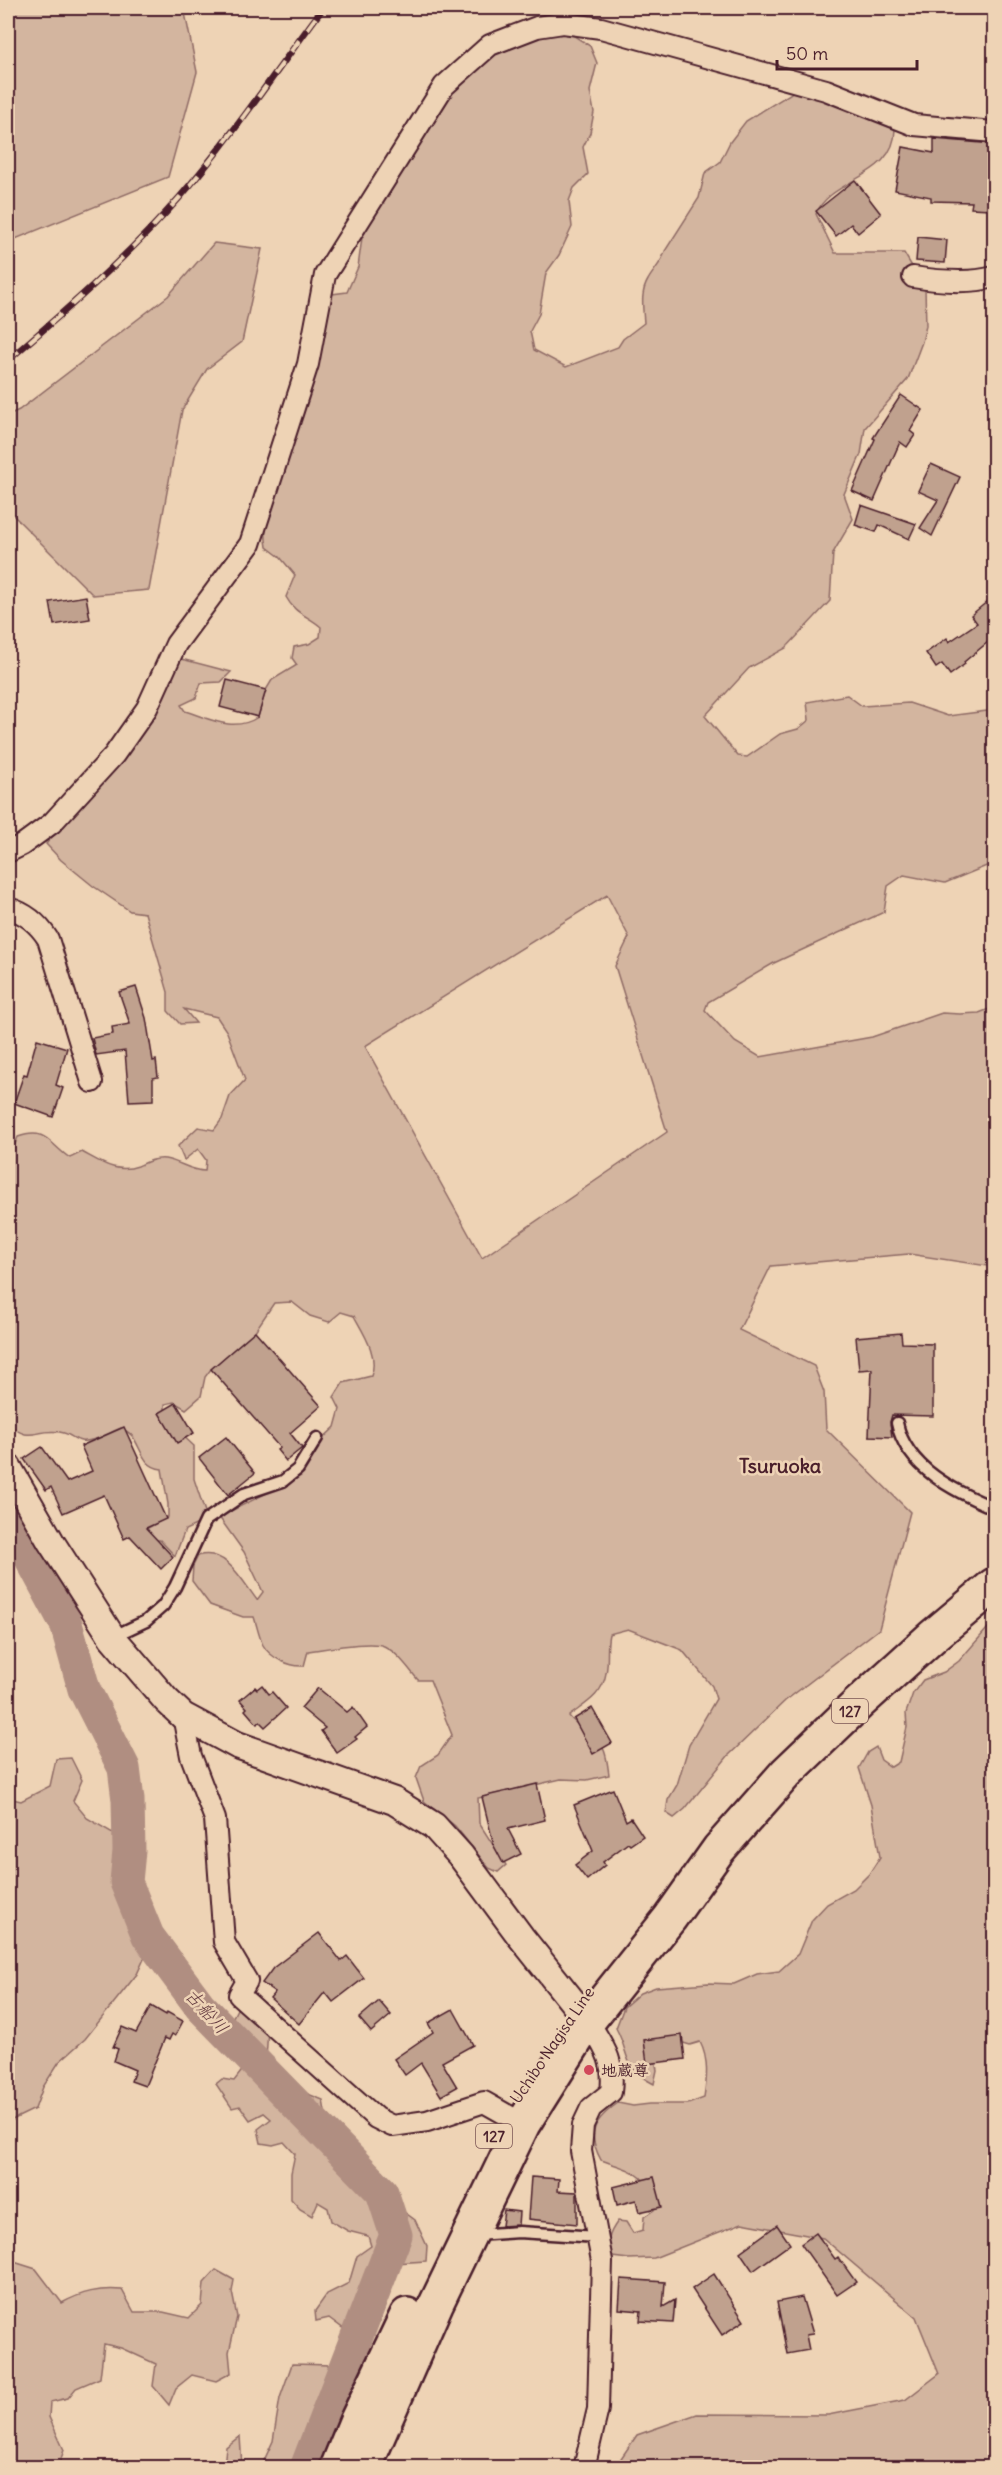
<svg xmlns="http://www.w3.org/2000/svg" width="1002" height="2475" viewBox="0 0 1002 2475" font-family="Delius,'Klee One',sans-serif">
	<rect width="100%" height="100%" fill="#eed3b5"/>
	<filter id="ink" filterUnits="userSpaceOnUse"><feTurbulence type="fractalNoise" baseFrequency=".0167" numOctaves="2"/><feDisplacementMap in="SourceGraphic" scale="12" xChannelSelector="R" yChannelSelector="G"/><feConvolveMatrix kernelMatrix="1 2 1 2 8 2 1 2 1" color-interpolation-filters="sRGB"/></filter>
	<g filter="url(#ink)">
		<g fill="#d3b59f" stroke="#8e6a65" stroke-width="1.5" fill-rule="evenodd">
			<polygon points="8,8 184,8 197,72 168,177 8,242"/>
			<path d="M 555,32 L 568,32 L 590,46 L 597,63 L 590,91 L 594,112 L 590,133 L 583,147 L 588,174 L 574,188 L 569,201 L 572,227 L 559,255 L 546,273 L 539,314 L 530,331 L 534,350 L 566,367 L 618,347 L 623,339 L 644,323 C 643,308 640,293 648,280 C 654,269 662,263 665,251 L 699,198 L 705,173 L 720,162 L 730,142 L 746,121 L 790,94 L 799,86 L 895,128 C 896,178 830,178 816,214 L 835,253 L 904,253 L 925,288 L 926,326 L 922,342 L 908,379 L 865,428 L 861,454 L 844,494 L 853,519 L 833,553 L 830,601 L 786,648 L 749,668 L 705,716 L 738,756 L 747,757 L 780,734 L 798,729 L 809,720 L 807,702 L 847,695 L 862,706 L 909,703 L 948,716 L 987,711 L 994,705 L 994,863 L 945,883 L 904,875 L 888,886 L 884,912 L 774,963 L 708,1002 L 705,1010 L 735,1042 L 760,1057 L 872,1037 L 942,1013 L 960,1014 L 979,1013 L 994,1007 L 994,1267 L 909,1254 L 771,1266 L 739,1330 L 814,1366 L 824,1392 L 826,1429 L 910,1512 L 879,1629 L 785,1701 L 728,1756 L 685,1809 L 674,1818 L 666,1813 L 668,1800 L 677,1785 L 689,1745 L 716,1699 L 712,1686 L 682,1650 L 628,1629 L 609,1634 C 606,1647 609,1661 606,1673 C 603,1695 585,1704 569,1716 C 576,1725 584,1728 592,1734 C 606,1745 607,1760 609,1775 L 587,1780 L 561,1779 L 478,1798 L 479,1823 L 506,1865 L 498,1872 L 489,1868 L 455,1826 L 424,1801 L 416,1778 L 421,1766 L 438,1755 L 452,1735 L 430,1680 L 418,1680 C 408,1668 398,1653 384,1646 C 371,1640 325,1649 308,1651 L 304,1666 C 290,1667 270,1658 263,1645 C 259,1637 257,1626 254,1617 L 243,1617 L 210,1605 L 192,1581 L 193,1566 L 198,1556 C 226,1547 243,1582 257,1600 L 263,1592 L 244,1552 L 219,1517 L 301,1476 L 318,1443 L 335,1427 L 340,1409 L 334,1397 L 343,1383 L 371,1376 C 379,1356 364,1334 354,1316 L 341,1312 L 329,1322 L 310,1316 L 292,1302 L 274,1303 L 255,1331 L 211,1369 L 205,1377 L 201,1396 L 186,1409 L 174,1402 L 165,1404 L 165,1419 L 194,1446 L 194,1479 L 205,1512 L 198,1524 L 185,1530 L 175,1556 L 160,1540 L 149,1540 L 135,1535 L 168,1517 L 168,1504 L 162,1469 C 143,1467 142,1450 133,1437 C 130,1433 125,1430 121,1428 C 110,1432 93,1443 81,1441 C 75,1440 69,1434 64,1433 C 37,1426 31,1446 8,1423 L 8,1151 L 12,1151 L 18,1137 C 47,1127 49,1144 70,1158 L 82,1152 C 101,1162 116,1174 138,1166 C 147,1162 155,1158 165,1159 C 179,1161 190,1171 205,1171 L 206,1160 L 198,1149 L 184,1160 L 178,1146 L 198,1127 L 214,1130 L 222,1119 L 230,1096 L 245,1080 L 227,1032 L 217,1017 L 184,1009 L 196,1023 L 180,1024 L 168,1011 L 168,992 L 145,913 L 130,911 L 93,886 L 61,860 L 46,844 L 67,819 L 174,657 L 231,672 L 221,682 L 201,683 L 196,698 L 181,705 L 185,711 C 210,719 234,733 258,717 L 266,690 L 272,680 L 297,665 L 292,658 L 294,647 L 309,644 L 320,637 L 321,627 C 307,615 295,614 286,597 L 295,575 L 280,557 L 267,547 C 261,516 277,488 288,459 C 297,433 305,405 312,379 C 318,351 317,319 332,294 L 347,292 L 358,267 L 364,223 L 442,97 L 505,45 ZM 607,895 L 629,937 L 615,966 L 667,1132 L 482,1258 L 365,1046 Z"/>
			<polygon points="214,243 262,249 242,342 207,369 182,410 149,590 93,595 8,510 8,415 19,410 168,296"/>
			<path d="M 994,1621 L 994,2467 L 615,2467 L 637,2435 L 697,2414 L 828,2415 L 905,2400 L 939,2374 L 916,2317 L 823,2238 L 742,2223 L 654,2258 L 629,2259 L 612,2257 C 605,2243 609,2233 618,2221 L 626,2222 L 633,2233 L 643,2230 L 644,2217 L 654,2210 C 648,2171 634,2172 601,2160 C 586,2133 594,2120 618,2103 L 633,2106 L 650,2104 L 688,2104 L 704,2098 C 707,2079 709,2059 700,2042 L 690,2045 L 680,2042 L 653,2050 L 657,2070 L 654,2084 C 621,2067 631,2056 616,2028 L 624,2007 L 640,1993 L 656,1987 L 708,1983 L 734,1984 L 757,1974 L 779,1971 L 798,1954 L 812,1920 L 827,1904 L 854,1889 L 869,1874 L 880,1857 L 871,1805 L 859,1768 L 868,1752 L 876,1747 L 881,1760 L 891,1767 L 899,1762 L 907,1727 L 906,1713 L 913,1693 L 923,1680 L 944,1672 L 959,1661 Z"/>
			<polygon points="71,1758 82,1780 73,1801 87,1818 113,1833 133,1851 142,1886 136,1906 142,1935 149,1948 137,1974 85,2039 59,2062 43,2087 35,2109 8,2122 8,1798 21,1801 50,1786 56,1759"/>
			<polygon points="238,2007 268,2028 266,2060 293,2088 323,2100 330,2141 349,2155 362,2185 379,2205 400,2209 415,2220 427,2246 426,2261 395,2263 381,2281 362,2325 348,2332 329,2318 316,2321 315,2311 327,2294 349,2283 357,2256 371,2246 368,2236 348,2231 331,2221 328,2208 318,2202 312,2216 300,2209 291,2199 291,2173 295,2154 284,2142 273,2145 261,2143 258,2129 271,2119 264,2113 250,2120 240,2106 232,2108 216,2084 222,2079 234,2081 251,2059 255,2049 241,2038 231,2021"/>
			<path d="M 14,2262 L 36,2269 L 62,2303 C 82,2292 99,2288 122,2290 L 134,2312 L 163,2312 L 189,2318 L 202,2305 L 204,2283 L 216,2270 L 234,2280 L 232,2292 L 237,2317 L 229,2352 L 231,2373 L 216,2381 L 192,2375 L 176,2388 L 169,2405 L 153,2386 L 156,2364 L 121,2348 L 104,2344 L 100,2378 L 76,2388 L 68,2398 L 50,2402 L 49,2417 L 64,2450 L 58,2467 L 8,2467 L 8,2264 Z"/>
			<polygon points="292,2364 331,2365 336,2397 323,2431 302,2460 300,2467 261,2467 273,2441 280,2398"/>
			<polygon points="240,2436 242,2467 224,2467 226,2447"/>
		</g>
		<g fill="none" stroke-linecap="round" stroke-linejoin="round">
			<polyline stroke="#b08e81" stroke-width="33" points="8,1516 66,1624 84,1689 124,1768 128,1800 129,1851 126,1882 148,1936 200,2006 382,2192 396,2235 306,2468"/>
		</g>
		<g fill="#c0a18e" stroke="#4a1f2b" stroke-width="1.5">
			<polygon points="934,139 994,144 990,209 971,208 972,202 931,201 931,197 895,190 903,147 934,153"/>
			<polygon points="855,180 881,214 858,233 851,224 836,236 816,211"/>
			<polygon points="918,237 947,240 945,263 916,261"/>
			<polygon points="901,395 923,410 910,431 915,435 907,447 900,442 874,501 852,491 875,439 873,438"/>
			<polygon points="931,464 960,477 932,536 920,528 938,500 918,491"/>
			<polygon points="861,505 916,524 909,539 879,525 876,532 855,525"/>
			<polygon points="86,596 90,619 54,625 50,602"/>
			<polygon points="994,596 994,637 964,662 965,664 950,675 942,664 936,668 926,653 947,638 949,642 977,623 971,615"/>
			<polygon points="227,680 266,690 258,717 220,707"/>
			<polygon points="136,987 146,1018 153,1061 156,1060 158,1077 153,1078 153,1100 129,1101 125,1051 96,1055 92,1038 113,1034 112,1027 130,1024 119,992"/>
			<polygon points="37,1039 67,1048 56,1085 63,1088 53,1117 14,1103 24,1074 27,1075"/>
			<polygon points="255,1331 321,1406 290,1433 302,1448 286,1461 277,1450 280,1448 211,1369"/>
			<polygon points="901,1333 902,1343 933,1344 933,1416 892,1415 890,1422 892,1437 869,1436 872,1369 859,1370 856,1337"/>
			<polygon points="176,1403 194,1433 177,1443 159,1413"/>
			<polygon points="124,1427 166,1519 146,1528 173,1557 161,1569 130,1536 124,1539 104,1495 63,1513 51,1487 46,1490 24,1459 42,1447 67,1482 92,1471 81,1446"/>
			<polygon points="226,1437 255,1473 228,1495 199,1458"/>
			<polygon points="262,1685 269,1694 272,1692 286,1708 265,1727 260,1722 257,1724 245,1710 247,1708 240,1700 255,1687 257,1689"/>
			<polygon points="318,1688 347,1712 353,1707 367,1727 355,1737 357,1739 337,1753 321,1731 325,1728 301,1708"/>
			<polygon points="592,1708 612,1743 593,1754 574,1719"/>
			<polygon points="537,1784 545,1820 508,1829 521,1854 503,1863 494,1846 482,1797"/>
			<polygon points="613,1789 626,1821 631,1818 643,1836 630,1845 628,1843 603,1862 605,1865 587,1880 575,1865 593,1851 574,1805"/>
			<polygon points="319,1933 341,1961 347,1956 364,1978 333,2002 325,1992 299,2024 270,1998 275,1992 262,1983 273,1968"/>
			<polygon points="379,2001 391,2015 371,2032 359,2018"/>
			<polygon points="151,2006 166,2015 167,2012 183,2021 175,2036 172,2034 169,2040 165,2038 145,2086 131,2081 135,2070 114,2061 118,2049 113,2047 122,2027 136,2033"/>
			<polygon points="453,2009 473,2045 442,2062 457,2087 441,2096 421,2063 405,2075 394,2059 433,2032 428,2023"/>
			<polygon points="682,2035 685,2059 647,2064 644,2040"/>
			<polygon points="531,2177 559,2179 558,2191 577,2192 577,2224 528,2219"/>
			<polygon points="654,2177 662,2207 639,2212 636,2200 617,2205 613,2187"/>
			<polygon points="504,2210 519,2212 518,2225 502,2226"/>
			<polygon points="777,2225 790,2244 753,2271 740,2252"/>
			<polygon points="816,2233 835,2259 838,2257 856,2282 837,2295 801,2244"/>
			<polygon points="714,2274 744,2321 722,2335 692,2289"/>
			<polygon points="621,2279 665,2282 663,2307 675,2300 673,2323 640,2321 641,2311 619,2309"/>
			<polygon points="802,2297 813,2334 806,2335 809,2350 787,2354 777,2302"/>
		</g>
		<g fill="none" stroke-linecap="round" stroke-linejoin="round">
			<g stroke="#4a1f2b" stroke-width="15">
				<g id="service">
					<path d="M 897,1423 C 906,1468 956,1492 994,1508"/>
					<polyline points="112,1637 146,1621 163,1606 175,1587 206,1520 244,1494 283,1481 298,1469 317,1438"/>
					<polyline points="475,2235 519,2232 597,2237"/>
				</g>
			</g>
			<g stroke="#4a1f2b" stroke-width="24">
				<g id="minor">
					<path d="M 913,277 C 939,281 968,284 994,277"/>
					<polyline points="8,852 22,845 52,823 114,755 147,708 176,644 250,544 308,364 325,275 444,86 490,45 537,27 563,23 601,28 826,90 914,125 994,132"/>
					<path d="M 8,908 C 26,913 38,923 48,939 L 92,1082"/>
					<polyline points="183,1716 191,1756 215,1819 224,1942 247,1981 239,1995 376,2118 392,2126 427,2121 484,2102 523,2124"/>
					<path d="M 584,2468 L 598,2409 L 602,2261 L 581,2151 L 583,2125 L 591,2108 L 611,2092 C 615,2060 604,2047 588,2021"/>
				</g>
			</g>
			<g stroke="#4a1f2b" stroke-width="30">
				<polyline id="tertiary" points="8,1467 51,1542 112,1637 166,1700 183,1716 237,1745 394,1801 434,1826 461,1856 521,1937 588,2021"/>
			</g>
			<g stroke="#4a1f2b" stroke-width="38">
				<g id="trunk">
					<polyline points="337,2468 356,2422 407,2315"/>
					<polyline points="364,2468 436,2304 523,2124 588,2021 670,1918 719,1849 786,1773 858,1704 932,1637 994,1585"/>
				</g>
			</g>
			<use href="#service" stroke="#eed3b5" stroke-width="10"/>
			<use href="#minor" stroke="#eed3b5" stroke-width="20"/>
			<use href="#tertiary" stroke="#eed3b5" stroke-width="26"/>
			<use href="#trunk" stroke="#eed3b5" stroke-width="33"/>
			<g stroke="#4a1f2b" stroke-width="7">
				<path id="rail" d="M 8,360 C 68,309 128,256 180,197 C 232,137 276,71 323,8"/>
			</g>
			<use href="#rail" stroke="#eed3b5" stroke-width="4.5" stroke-dasharray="14" stroke-linecap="butt"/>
		</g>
	</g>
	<circle fill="#d1495b" stroke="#eed3b5" stroke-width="2" cx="589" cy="2070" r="6"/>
	<g text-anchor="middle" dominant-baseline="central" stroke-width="5" stroke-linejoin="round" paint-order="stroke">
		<g fill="#eed3b5" stroke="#7b5554" stroke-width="1.5">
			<rect x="832" y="1699" width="36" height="24" rx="4.5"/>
			<rect x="476" y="2124" width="36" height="24" rx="4.5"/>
		</g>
		<g font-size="15" font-weight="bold" fill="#4a1f2b">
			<text x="850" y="1711">127</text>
			<text x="494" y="2136">127</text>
		</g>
		<g font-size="16" fill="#4a1f2b" stroke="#eed3b5">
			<text transform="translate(552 2045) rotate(-56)">Uchibo Nagisa Line</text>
		</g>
		<g font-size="16" font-weight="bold" fill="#4a1f2b" stroke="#eed3b5" text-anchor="start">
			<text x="601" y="2070">地蔵尊</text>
		</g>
		<g font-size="18" font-style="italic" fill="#643b40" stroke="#eed3b5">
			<text transform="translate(207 2011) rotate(48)">古船川</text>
		</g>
		<g font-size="20" font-weight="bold" fill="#4a1f2b" stroke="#eed3b5">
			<text x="780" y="1465">Tsuruoka</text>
		</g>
	</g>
	<rect width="1002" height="2475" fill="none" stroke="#eed3b5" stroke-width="30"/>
	<rect x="15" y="15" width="972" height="2445" fill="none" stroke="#4a1f2b" stroke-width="2" filter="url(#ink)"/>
	<path d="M777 60v9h140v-9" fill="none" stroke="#4a1f2b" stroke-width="3"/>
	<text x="786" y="60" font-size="18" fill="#4a1f2b" stroke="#eed3b5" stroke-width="4.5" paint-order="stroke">50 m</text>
</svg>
